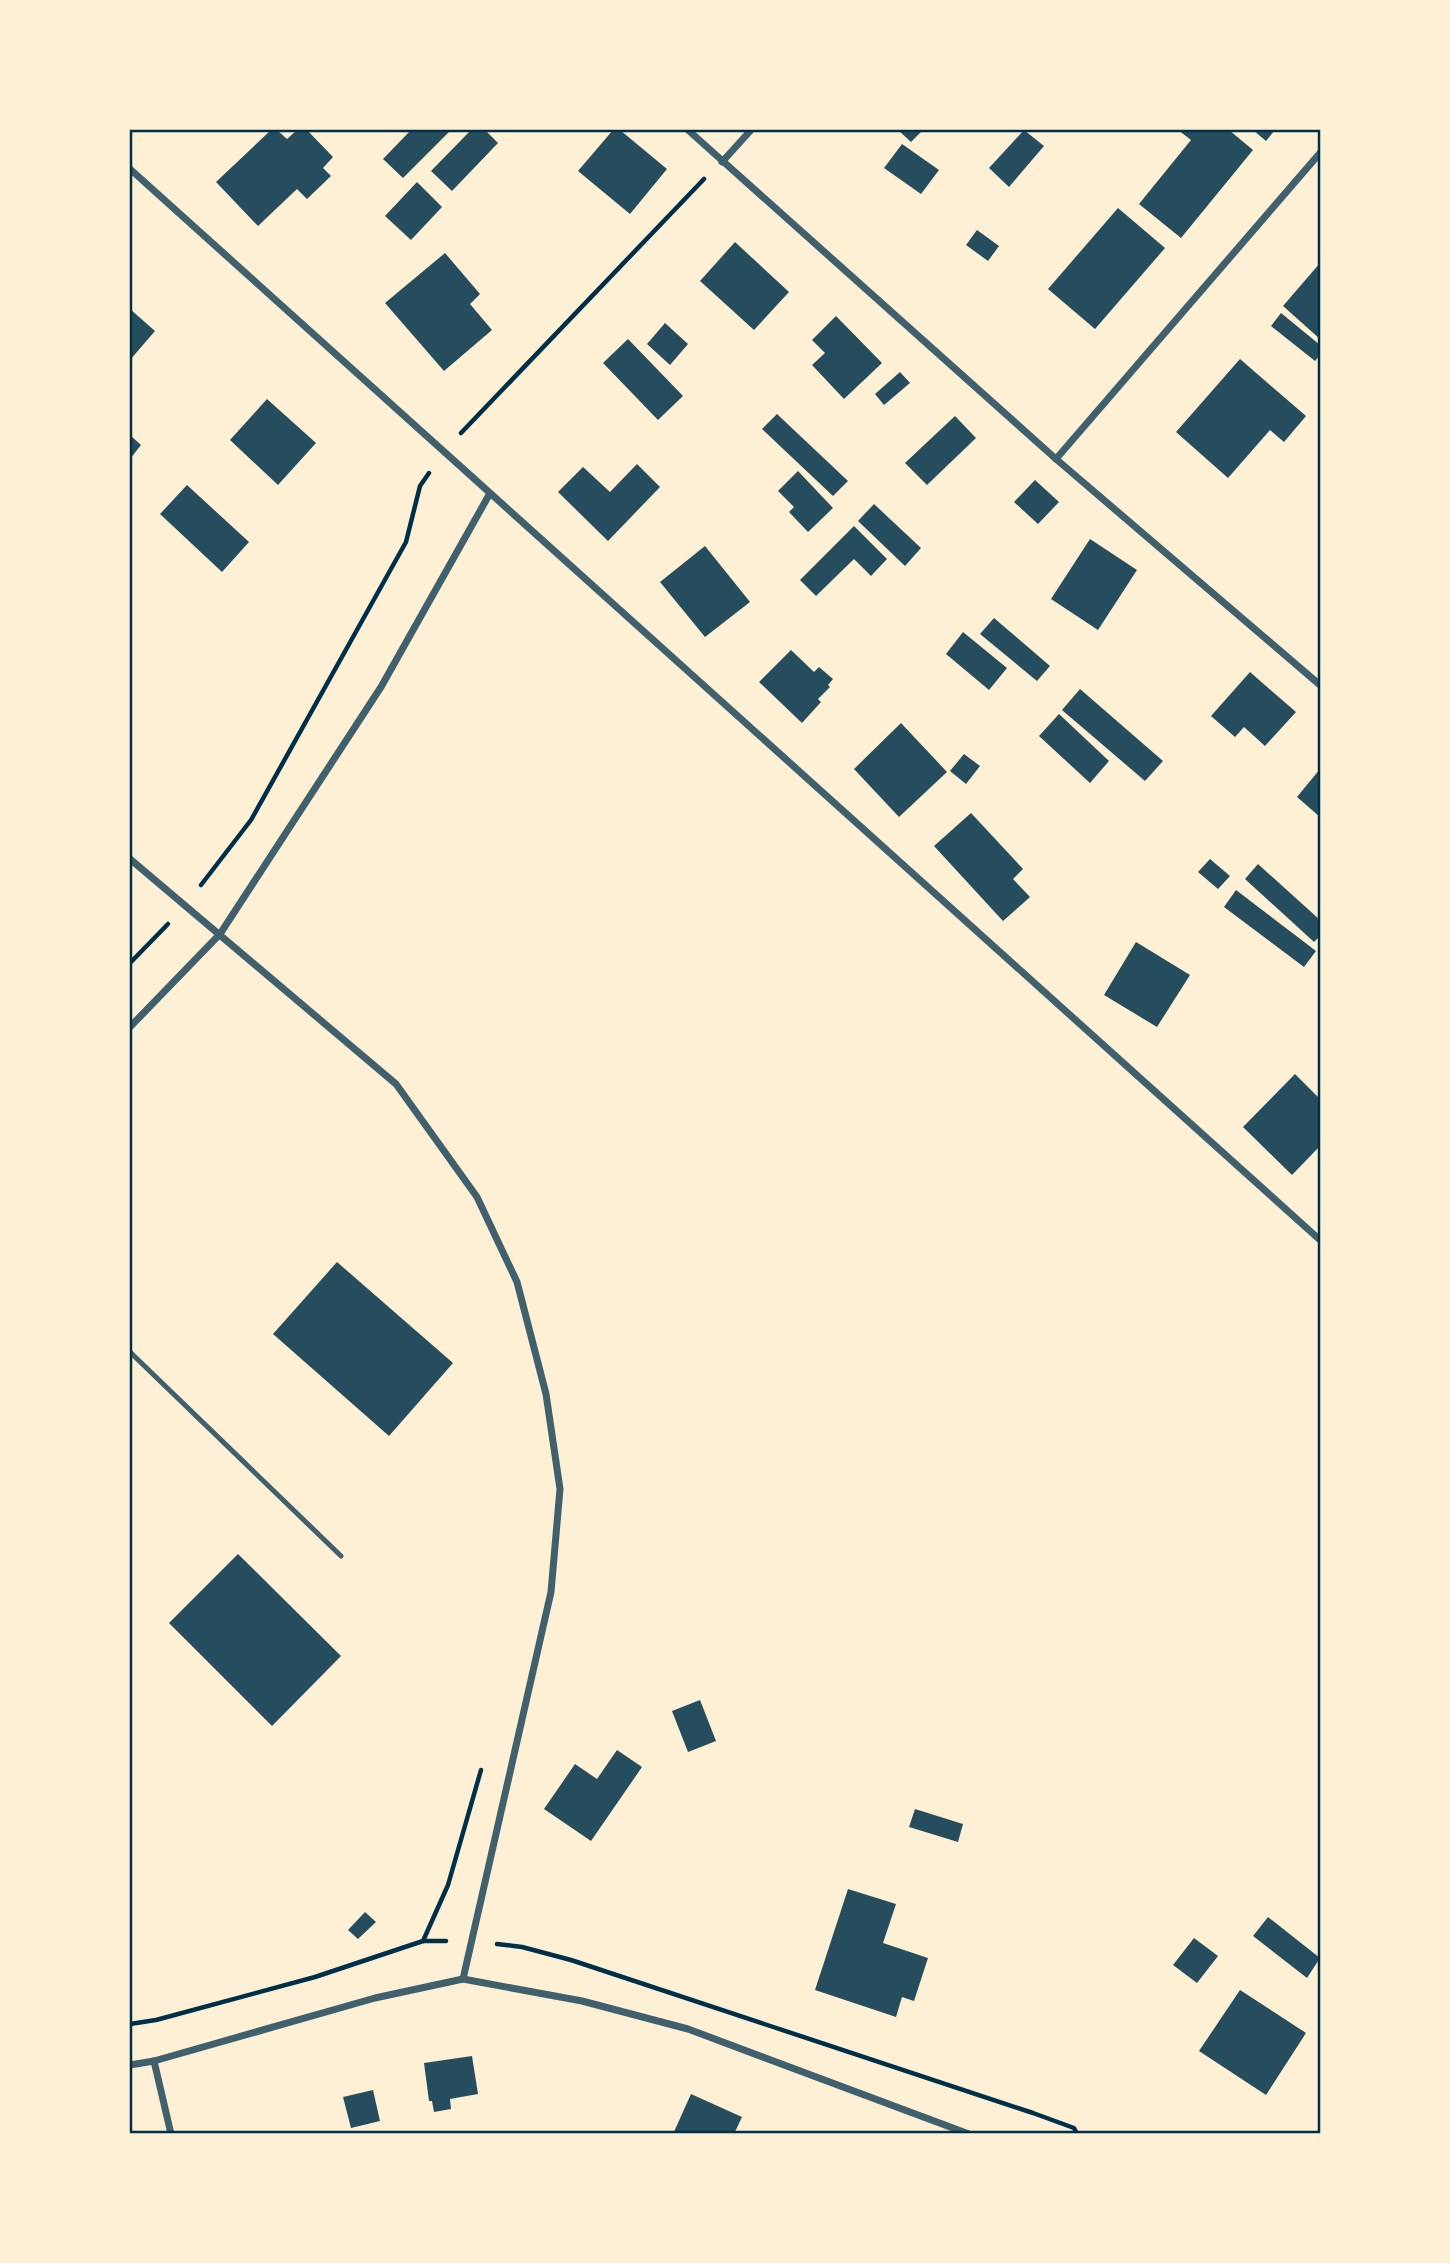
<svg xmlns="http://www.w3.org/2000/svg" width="1450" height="2263" viewBox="0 0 1450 2263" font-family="'DejaVu Sans',sans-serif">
	<rect width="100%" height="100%" fill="#fdf0d5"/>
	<g fill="#264d5e">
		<polygon points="271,130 277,130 287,139 297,130 307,130 333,157 323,168 331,176 307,199 297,189 258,226 216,182"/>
		<polygon points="411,130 451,130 403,178 383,159"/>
		<polygon points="471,130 485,130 498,143 452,191 431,171"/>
		<polygon points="613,130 620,130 667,169 630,214 578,171"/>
		<polygon points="898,130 923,130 911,142"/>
		<polygon points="1024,130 1044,146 1009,187 989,168"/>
		<polygon points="1178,130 1229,130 1253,150 1181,238 1139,204 1191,140"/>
		<polygon points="1253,130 1275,130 1266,141"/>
		<polygon points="902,144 939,170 921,194 884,168"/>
		<polygon points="417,182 442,207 411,240 385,216"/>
		<polygon points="1118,208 1165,248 1095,329 1048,289"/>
		<polygon points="977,230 999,246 988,261 966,245"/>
		<polygon points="735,242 789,292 754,330 700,281"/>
		<polygon points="445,253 480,294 470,304 492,330 444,371 385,303"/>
		<polygon points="1320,263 1320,339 1283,306"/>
		<polygon points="130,309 155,331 130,360"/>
		<polygon points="1281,313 1320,345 1320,355 1315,361 1271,326"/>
		<polygon points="836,316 882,363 844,399 812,365 825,353 812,340"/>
		<polygon points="665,323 688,344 670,365 647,344"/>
		<polygon points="628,339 683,396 658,420 603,363"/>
		<polygon points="1240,359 1306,416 1284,442 1270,430 1228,478 1176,432"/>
		<polygon points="900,372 910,383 884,405 875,394"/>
		<polygon points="267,399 316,443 278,485 230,440"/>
		<polygon points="777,414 848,481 833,496 762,429"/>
		<polygon points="955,416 976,438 927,485 905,463"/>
		<polygon points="130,435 141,445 130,459"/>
		<polygon points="637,464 660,487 608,541 558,492 583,467 610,492"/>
		<polygon points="798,471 833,508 808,532 789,512 794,507 778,491"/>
		<polygon points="1035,480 1059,502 1038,524 1014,502"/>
		<polygon points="187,485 249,542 222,572 160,514"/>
		<polygon points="874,504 921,548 905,566 858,521"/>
		<polygon points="854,526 887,559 871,576 854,559 816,596 800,580"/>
		<polygon points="1090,539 1137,570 1098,630 1051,599"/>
		<polygon points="705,546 750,602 705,637 660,582"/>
		<polygon points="994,618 1050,666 1037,681 980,634"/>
		<polygon points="963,632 1007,668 989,690 946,654"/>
		<polygon points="791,650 814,672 819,667 833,679 828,685 830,687 818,699 821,702 802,723 759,682"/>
		<polygon points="1250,672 1296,712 1265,746 1244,727 1235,737 1211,716"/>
		<polygon points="1080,689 1163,761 1145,781 1062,710"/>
		<polygon points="1059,714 1109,761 1090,783 1039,736"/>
		<polygon points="901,723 947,772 899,817 854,769"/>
		<polygon points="964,754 980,766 966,784 950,771"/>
		<polygon points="1320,769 1320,817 1297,797"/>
		<polygon points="971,813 1023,869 1013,879 1030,897 1003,921 934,846"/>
		<polygon points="1210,859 1230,876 1218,889 1198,872"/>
		<polygon points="1258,864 1320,920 1320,936 1314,942 1245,879"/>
		<polygon points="1236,890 1316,951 1304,967 1224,907"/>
		<polygon points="1136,942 1190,975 1157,1027 1104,995"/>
		<polygon points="1295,1074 1320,1099 1320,1146 1292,1175 1243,1127"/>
		<polygon points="337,1262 453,1363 389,1436 273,1334"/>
		<polygon points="238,1554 341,1656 272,1726 169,1623"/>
		<polygon points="700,1700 716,1741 688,1752 672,1711"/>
		<polygon points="617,1750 642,1767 591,1841 544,1809 575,1764 597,1779"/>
		<polygon points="915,1809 963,1824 958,1842 909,1827"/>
		<polygon points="848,1889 896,1904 883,1943 928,1958 914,2001 902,1997 896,2017 815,1990"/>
		<polygon points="365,1912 376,1922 358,1939 348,1930"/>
		<polygon points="1268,1917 1320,1958 1307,1978 1253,1936"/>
		<polygon points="1194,1938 1218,1956 1197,1983 1173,1965"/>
		<polygon points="1240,1990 1306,2033 1266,2095 1199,2051"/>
		<polygon points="472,2056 478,2094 450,2099 451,2109 434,2112 432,2101 429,2101 424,2063"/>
		<polygon points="373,2090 380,2121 351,2128 343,2097"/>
		<polygon points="691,2094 742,2117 734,2134 673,2134"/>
	</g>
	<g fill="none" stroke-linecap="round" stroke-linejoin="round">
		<g stroke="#003049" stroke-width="4.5">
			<polyline points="461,433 704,179"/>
			<polyline points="201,885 251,820 406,542 420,486 429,473"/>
			<polyline points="130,963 168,924"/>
			<polyline points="423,1941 446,1941"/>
			<polyline points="497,1944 522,1947 571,1960 1033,2113 1074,2128 1077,2134"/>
			<polyline points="130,2024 156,2020 315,1977 423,1941 448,1885 481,1770"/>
		</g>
		<polyline stroke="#3f606c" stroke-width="5" points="130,1352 341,1556"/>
		<g stroke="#3f606c" stroke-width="7">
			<polyline points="688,130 1056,459 1320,685"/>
			<polyline points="722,162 751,130"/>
			<polyline points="130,169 1320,1240"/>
			<polyline points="1056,459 1320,153"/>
			<polyline points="130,859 396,1084 477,1197 517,1282 546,1394 560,1489 551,1592 463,1979"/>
			<polyline points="130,1027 220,934 381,687 489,495"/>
			<polyline points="154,2061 171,2134"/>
			<polyline points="130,2065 154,2061 375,1998 463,1979 582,2001 688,2029 969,2134"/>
		</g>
	</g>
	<rect width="1450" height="2263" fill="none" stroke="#fdf0d5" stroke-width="262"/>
	<rect x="131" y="131" width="1188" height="2001" fill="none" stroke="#003049" stroke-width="2.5"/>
</svg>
